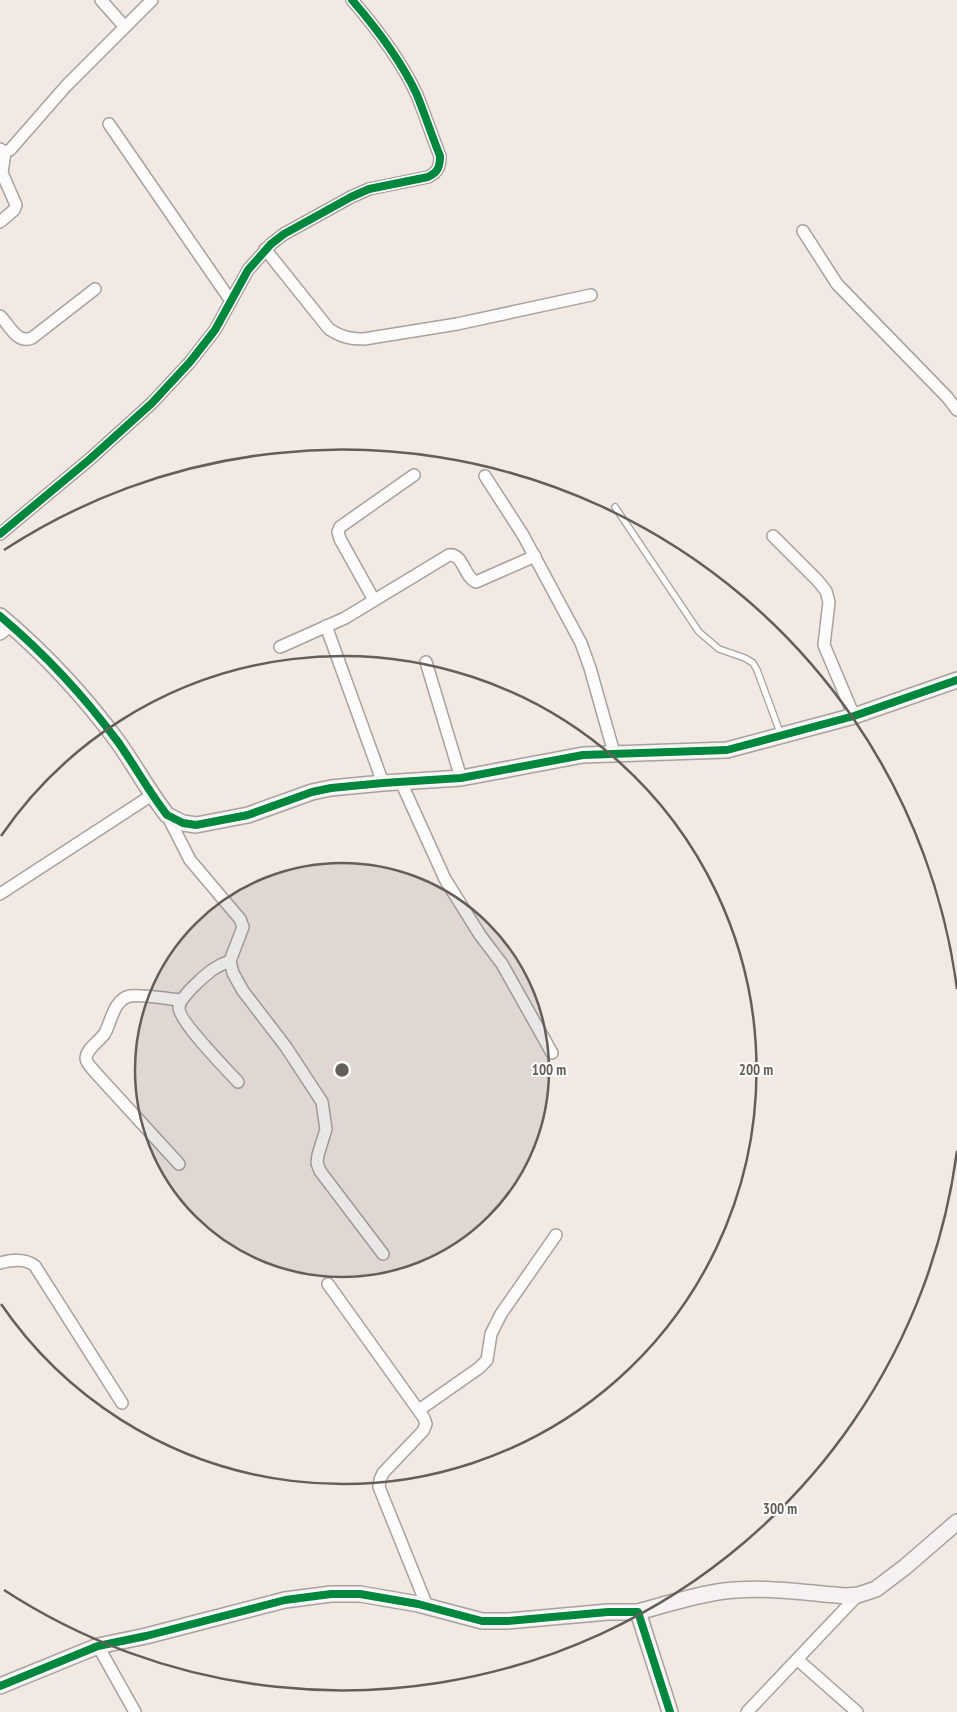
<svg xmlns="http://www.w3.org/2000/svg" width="957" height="1712" viewBox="0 0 957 1712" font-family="'PT Sans Narrow',sans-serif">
	<rect width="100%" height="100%" fill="#f2e9e3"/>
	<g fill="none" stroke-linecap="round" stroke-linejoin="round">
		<g stroke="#a8a19d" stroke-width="8">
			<polyline id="lane" points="615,507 699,632 719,649 745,658 753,663 757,670 781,735"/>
		</g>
		<g stroke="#a8a19d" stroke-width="14">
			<g id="street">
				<polyline points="101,0 125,27"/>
				<polyline points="109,124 231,301"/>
				<polyline points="0,149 5,152 10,150 66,86 152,0"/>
				<polyline points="0,222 14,210 16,205 2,173 5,152"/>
				<polyline points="803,231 837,284 947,397 957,410"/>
				<path d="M 265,249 L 329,329 C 341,337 350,339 364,339 L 457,324 L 591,295"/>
				<path d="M 0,316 C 10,325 16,344 32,338 L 95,289"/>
				<polyline points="485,476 523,535 581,643 590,668 614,753"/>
				<path d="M 0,534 L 90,459 L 152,403 L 190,362 L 215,330 L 248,270 L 271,244 L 284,234 L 351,197 L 369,189 L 428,177 C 438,172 440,167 440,156 C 432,136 425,115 417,95 C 401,60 377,29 352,0"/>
				<polyline points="773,536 818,581 826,591 829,602 824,645 854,716"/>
				<polyline points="374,600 340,539 338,532 340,527 414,475"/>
				<polyline points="326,626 383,783"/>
				<polyline points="0,634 12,625"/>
				<path d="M 280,647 L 345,618 L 449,555 C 463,553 464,577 476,582 L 535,556"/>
				<polyline points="426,662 461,778"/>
				<polyline points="401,782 445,879 480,935 502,964 552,1053"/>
				<polyline points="167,815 190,860 240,919 243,927 230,961 233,973 243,991 286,1047 322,1102 326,1129 318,1155 317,1163 320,1171 383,1254"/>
				<polyline points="0,894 152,795"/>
				<path d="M 230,961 C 224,963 218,966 212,970 C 204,976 180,997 179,1007 C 177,1019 227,1070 238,1082"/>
				<path d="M 179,1164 L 94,1071 C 91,1067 86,1063 86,1058 C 87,1048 99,1042 105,1033 C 111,1022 114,999 130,996 C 142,994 168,999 181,1000"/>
				<path d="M 0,1263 C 12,1260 25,1258 35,1266 L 122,1403"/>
				<polyline points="328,1284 424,1418 426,1424 423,1431 383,1473 380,1480 379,1487 427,1606"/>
				<polyline points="419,1410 479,1368 487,1360 491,1334 501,1314 556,1235"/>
				<polyline points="98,1646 135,1712"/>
				<polyline points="798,1660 857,1712"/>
				<polyline points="747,1712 858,1595"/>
			</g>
		</g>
		<g stroke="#a8a19d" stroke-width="18">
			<g id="secondary">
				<path d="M 0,616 C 44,653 84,696 118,742 C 135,766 149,792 167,815 L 183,823 L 196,825 L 248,815 L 312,792 L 331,788 L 383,783 L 461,778 L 583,755 L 727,750 L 854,716 L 957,680"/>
				<path d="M 638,1612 C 667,1604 695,1595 724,1591 C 764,1586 807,1593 847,1596 L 858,1595 L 876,1589 L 905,1567 L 957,1522"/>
				<polyline points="0,1686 98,1646 146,1636 285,1600 331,1594 360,1594 418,1604 482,1621 507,1621 608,1612 638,1612 670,1712"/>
			</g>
		</g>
		<use href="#lane" stroke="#fdfcfb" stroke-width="5.5"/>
		<use href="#street" stroke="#fdfcfb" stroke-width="11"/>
		<use href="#secondary" stroke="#f6f2f2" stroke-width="15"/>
		<g stroke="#fff" stroke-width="11">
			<g id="cycleway">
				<path d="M 0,534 L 90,459 L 152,403 L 190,362 L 215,330 L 248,270 L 271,244 L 284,234 L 351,197 L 369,189 L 428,177 C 438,172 440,167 440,156 C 432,136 425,115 417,95 C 401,60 377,29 352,0"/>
				<path d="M 0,616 C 44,653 84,696 118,742 C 135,766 149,792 167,815 L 183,823 L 196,825 L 248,815 L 312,792 L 331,788 L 383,783 L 461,778 L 583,755 L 727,750 L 854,716 L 957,680"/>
				<polyline points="0,1686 98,1646 146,1636 285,1600 331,1594 360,1594 418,1604 482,1621 507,1621 608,1612 638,1612 670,1712"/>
			</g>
		</g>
		<use href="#cycleway" stroke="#00873e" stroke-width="8"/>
	</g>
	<circle cx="342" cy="1070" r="207" fill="#645e59" fill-opacity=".12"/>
	<g fill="none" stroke="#645e59" stroke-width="2.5">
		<circle cx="342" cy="1070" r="207"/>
		<path d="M1 836A414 414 0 1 1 1 1304"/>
		<path d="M957 1151A620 620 0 0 1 4 1590M4 550A620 620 0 0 1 957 989"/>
	</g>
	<circle cx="342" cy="1070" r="8" fill="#645e59" stroke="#fff" stroke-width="2.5"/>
	<g font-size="15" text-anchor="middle" font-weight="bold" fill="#645e59" stroke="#fff" stroke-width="4" stroke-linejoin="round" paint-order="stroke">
		<text x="549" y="1075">100 m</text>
		<text x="756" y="1075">200 m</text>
		<text x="780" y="1514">300 m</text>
	</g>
</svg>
